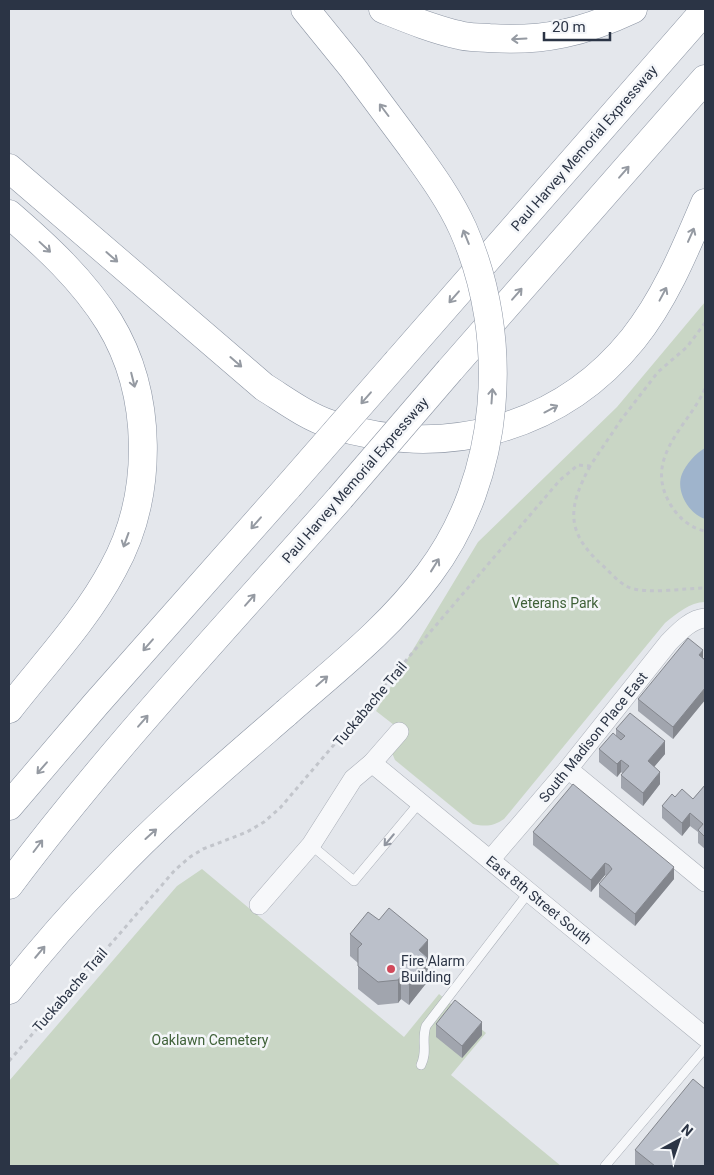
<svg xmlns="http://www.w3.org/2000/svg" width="714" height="1175" viewBox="0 0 714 1175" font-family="Roboto,sans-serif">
	<rect width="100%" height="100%" fill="#e4e7ec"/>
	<g fill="#c9d6c5">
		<path d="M 705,302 L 705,602 C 690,602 676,614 665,623 L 504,819 C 494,826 486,827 473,824 L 395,760 L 392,753 L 403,732 L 376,711 L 478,542 L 617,407 Z"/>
		<polygon points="202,869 404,1037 439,994 486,1033 451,1075 561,1166 9,1166 9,1081 177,886"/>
	</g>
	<path fill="#9fb4cc" d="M 705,448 L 705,519 C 689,514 675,491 682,474 C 686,464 696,453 705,448 Z"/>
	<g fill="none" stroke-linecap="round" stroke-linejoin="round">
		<g stroke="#a9aeb7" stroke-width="10">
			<g id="service">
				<polyline points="311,845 354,881 420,802"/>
				<path d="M 421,1065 C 428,1051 421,1041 426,1026 L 529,892"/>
				<polyline points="605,1166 705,1048"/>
			</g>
		</g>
		<g stroke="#a9aeb7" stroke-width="20">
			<g id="minor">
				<polyline points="372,763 705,1037"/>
				<polyline points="568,769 705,882"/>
				<path d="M 490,860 L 568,769 L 669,642 C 679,632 691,619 705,618"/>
				<polyline points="259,905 311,845 353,779 372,763 399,732"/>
			</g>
		</g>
		<g stroke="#8b94a3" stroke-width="29">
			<g id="motorway">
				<polyline points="305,9 352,67 413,149"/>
				<path d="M 383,9 C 408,19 432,29 459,35 C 468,38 479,37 489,38 C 544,42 584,32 633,9"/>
				<path d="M 9,168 L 264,387 C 285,400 306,416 330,424 C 441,460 559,431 633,339 C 665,299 685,250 705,203"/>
				<path d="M 9,214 C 46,246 83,280 109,322 C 153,394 154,495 113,569 C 86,620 44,664 9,709"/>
				<polyline points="398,361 705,10"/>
				<polyline points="450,370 705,79"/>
				<polyline points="9,806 96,704 288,487"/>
				<path d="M 9,885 C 111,749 228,625 340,498"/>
				<path d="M 9,990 C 40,951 72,914 107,878 C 162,819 225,766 286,713"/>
			</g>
		</g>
		<g stroke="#c2c5cb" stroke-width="3" stroke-dasharray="4 4" stroke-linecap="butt">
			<path d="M 705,389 C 687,428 641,459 672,507 C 679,518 692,529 705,531"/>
			<path d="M 590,466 C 568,508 565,531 602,565 C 610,572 618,582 628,587 C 646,595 685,588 705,588"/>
			<polyline points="9,1061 175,870 190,857 203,849 247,832 264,822 280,808 560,480 578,465 590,466 621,420 658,372 687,347 705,323"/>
		</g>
		<use href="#service" stroke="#f7f8fa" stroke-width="9"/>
		<use href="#minor" stroke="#f7f8fa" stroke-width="19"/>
		<use href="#motorway" stroke="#fff" stroke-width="28"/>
		<g stroke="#8b94a3" stroke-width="29" stroke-linecap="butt">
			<g id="motorway-bridge">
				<polyline points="288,487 398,361"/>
				<polyline points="340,498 450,370"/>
				<path d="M 286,713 C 336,669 389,628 429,574 C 502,477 511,338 463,229 C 450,200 431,174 413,149"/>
			</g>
		</g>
		<use href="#motorway-bridge" stroke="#fff" stroke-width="28"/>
	</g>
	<g fill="#a1a5ae">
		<polygon points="703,658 705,660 705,700 673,739 638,711 638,699"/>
		<polygon points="616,729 665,754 654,767 660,784 643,806 621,788 621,775 623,774 621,772 617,777 599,762 599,749 616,735"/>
		<polygon points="705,785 705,849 698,843 698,832 690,826 682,836 662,818 662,806 675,797 693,799"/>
		<polygon points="533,832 674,879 635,926 599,897 599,884 606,876 605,875 591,892 533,845"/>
		<polygon points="350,934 428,957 428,981 409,1005 401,999 398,1003 378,1005 358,989 358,963 350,956"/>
		<polygon points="436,1024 482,1035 462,1058 436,1037"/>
		<polygon points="635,1150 705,1166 635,1166"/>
	</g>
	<g fill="#83868d">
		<polygon points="703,650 703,663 699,655"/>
		<polygon points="705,688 705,700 673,739 673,727"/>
		<polygon points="665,741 665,754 648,774 648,761"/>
		<polygon points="621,760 621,772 617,777 617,764"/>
		<polygon points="660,772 660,784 643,806 643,793"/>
		<polygon points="690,813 690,826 682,836 682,823"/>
		<polygon points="605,863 605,875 591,892 591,880"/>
		<polygon points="674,867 674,879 635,926 635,914"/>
		<polygon points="428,940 428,981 409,1005 409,982 419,950"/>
		<polygon points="401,976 401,999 398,1003 398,980"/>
		<polygon points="482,1022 482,1035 462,1058 462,1046"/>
	</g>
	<g fill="#bbc0ca" stroke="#83868d">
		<polygon points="688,638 703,650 699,655 705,660 705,688 673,727 638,699"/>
		<polygon points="630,713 665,741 648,761 660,772 643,793 621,775 629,766 621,760 617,764 599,749 613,733 621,740 625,736 616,729"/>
		<polygon points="573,784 674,867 635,914 599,884 612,869 609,865 605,863 591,880 533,832"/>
		<polygon points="705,785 705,837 698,830 703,824 690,813 682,823 662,806 672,794 675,797 682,789 693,799"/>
		<polygon points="389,908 428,940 419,950 428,958 409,982 401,976 398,980 378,982 358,966 358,948 362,944 350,934 368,912 379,920"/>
		<polygon points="455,1000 482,1022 462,1046 436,1024"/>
		<polygon points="693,1079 705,1089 705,1166 655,1166 635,1150"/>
	</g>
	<defs><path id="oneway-shaft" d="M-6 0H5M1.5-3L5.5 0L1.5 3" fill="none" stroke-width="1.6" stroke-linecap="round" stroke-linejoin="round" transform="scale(1.25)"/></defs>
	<g stroke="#959aa2">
		<use href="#oneway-shaft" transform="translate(519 39) rotate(177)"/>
		<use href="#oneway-shaft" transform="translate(384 110) rotate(-127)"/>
		<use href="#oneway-shaft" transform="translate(624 172) rotate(-49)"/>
		<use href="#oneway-shaft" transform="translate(691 235) rotate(-66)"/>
		<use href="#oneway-shaft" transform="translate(466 237) rotate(-112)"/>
		<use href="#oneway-shaft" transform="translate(45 247) rotate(43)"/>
		<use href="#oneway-shaft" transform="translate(112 257) rotate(41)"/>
		<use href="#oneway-shaft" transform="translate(517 294) rotate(-49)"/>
		<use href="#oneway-shaft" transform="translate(663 294) rotate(-62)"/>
		<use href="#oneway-shaft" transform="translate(454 297) rotate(131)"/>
		<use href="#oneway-shaft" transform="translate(236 362) rotate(41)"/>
		<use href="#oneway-shaft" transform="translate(133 380) rotate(76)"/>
		<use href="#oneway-shaft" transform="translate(492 396) rotate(-86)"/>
		<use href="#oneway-shaft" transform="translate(366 398) rotate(131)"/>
		<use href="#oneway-shaft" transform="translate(551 409) rotate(-28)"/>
		<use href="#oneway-shaft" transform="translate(256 523) rotate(131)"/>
		<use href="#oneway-shaft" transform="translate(126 540) rotate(110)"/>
		<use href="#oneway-shaft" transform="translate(435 565) rotate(-58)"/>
		<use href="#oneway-shaft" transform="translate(250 600) rotate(-49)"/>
		<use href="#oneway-shaft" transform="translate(148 645) rotate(131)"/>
		<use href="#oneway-shaft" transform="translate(322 681) rotate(-41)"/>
		<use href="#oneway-shaft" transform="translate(143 721) rotate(-49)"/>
		<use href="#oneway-shaft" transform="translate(42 768) rotate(131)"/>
		<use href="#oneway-shaft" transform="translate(151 834) rotate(-42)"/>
		<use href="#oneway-shaft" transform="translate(38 846) rotate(-53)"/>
		<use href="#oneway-shaft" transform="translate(40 952) rotate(-50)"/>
	</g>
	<use stroke="#9196a0" href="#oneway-shaft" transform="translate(389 840) rotate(130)"/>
	<circle fill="#d1495b" stroke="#f4f6f9" stroke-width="2" cx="391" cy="969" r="5"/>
	<g text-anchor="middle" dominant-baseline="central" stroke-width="5" stroke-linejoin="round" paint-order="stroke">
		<g font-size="14" fill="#2b3445" stroke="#f4f6f9">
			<text transform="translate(584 148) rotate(-49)">Paul Harvey Memorial Expressway</text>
			<text transform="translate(355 480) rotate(-49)">Paul Harvey Memorial Expressway</text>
			<text transform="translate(370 704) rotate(-50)">Tuckabache Trail</text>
			<text transform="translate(593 737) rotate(-51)">South Madison Place East</text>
			<text transform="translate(539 900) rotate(39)">East 8th Street South</text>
			<text transform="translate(70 990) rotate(-49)">Tuckabache Trail</text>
		</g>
		<g font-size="14" fill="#3f6138" stroke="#f4f6f9">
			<text x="555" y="603">Veterans Park</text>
			<text x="210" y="1040">Oaklawn Cemetery</text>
		</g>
		<g font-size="14" fill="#2b3445" stroke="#f4f6f9" text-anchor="start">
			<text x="401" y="961">Fire Alarm<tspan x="401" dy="16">Building</tspan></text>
		</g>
	</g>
	<rect width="714" height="1175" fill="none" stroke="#2b3445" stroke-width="20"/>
	<g transform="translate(679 1140) rotate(40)" stroke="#f4f6f9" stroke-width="4" paint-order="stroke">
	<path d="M0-4L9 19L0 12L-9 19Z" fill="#2b3445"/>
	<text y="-8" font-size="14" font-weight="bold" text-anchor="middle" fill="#2b3445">N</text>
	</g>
	<path d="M544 32v8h66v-8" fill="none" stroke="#2b3445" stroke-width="2.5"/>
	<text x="552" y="32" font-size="15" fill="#2b3445" stroke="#f4f6f9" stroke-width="4" paint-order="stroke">20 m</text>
</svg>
